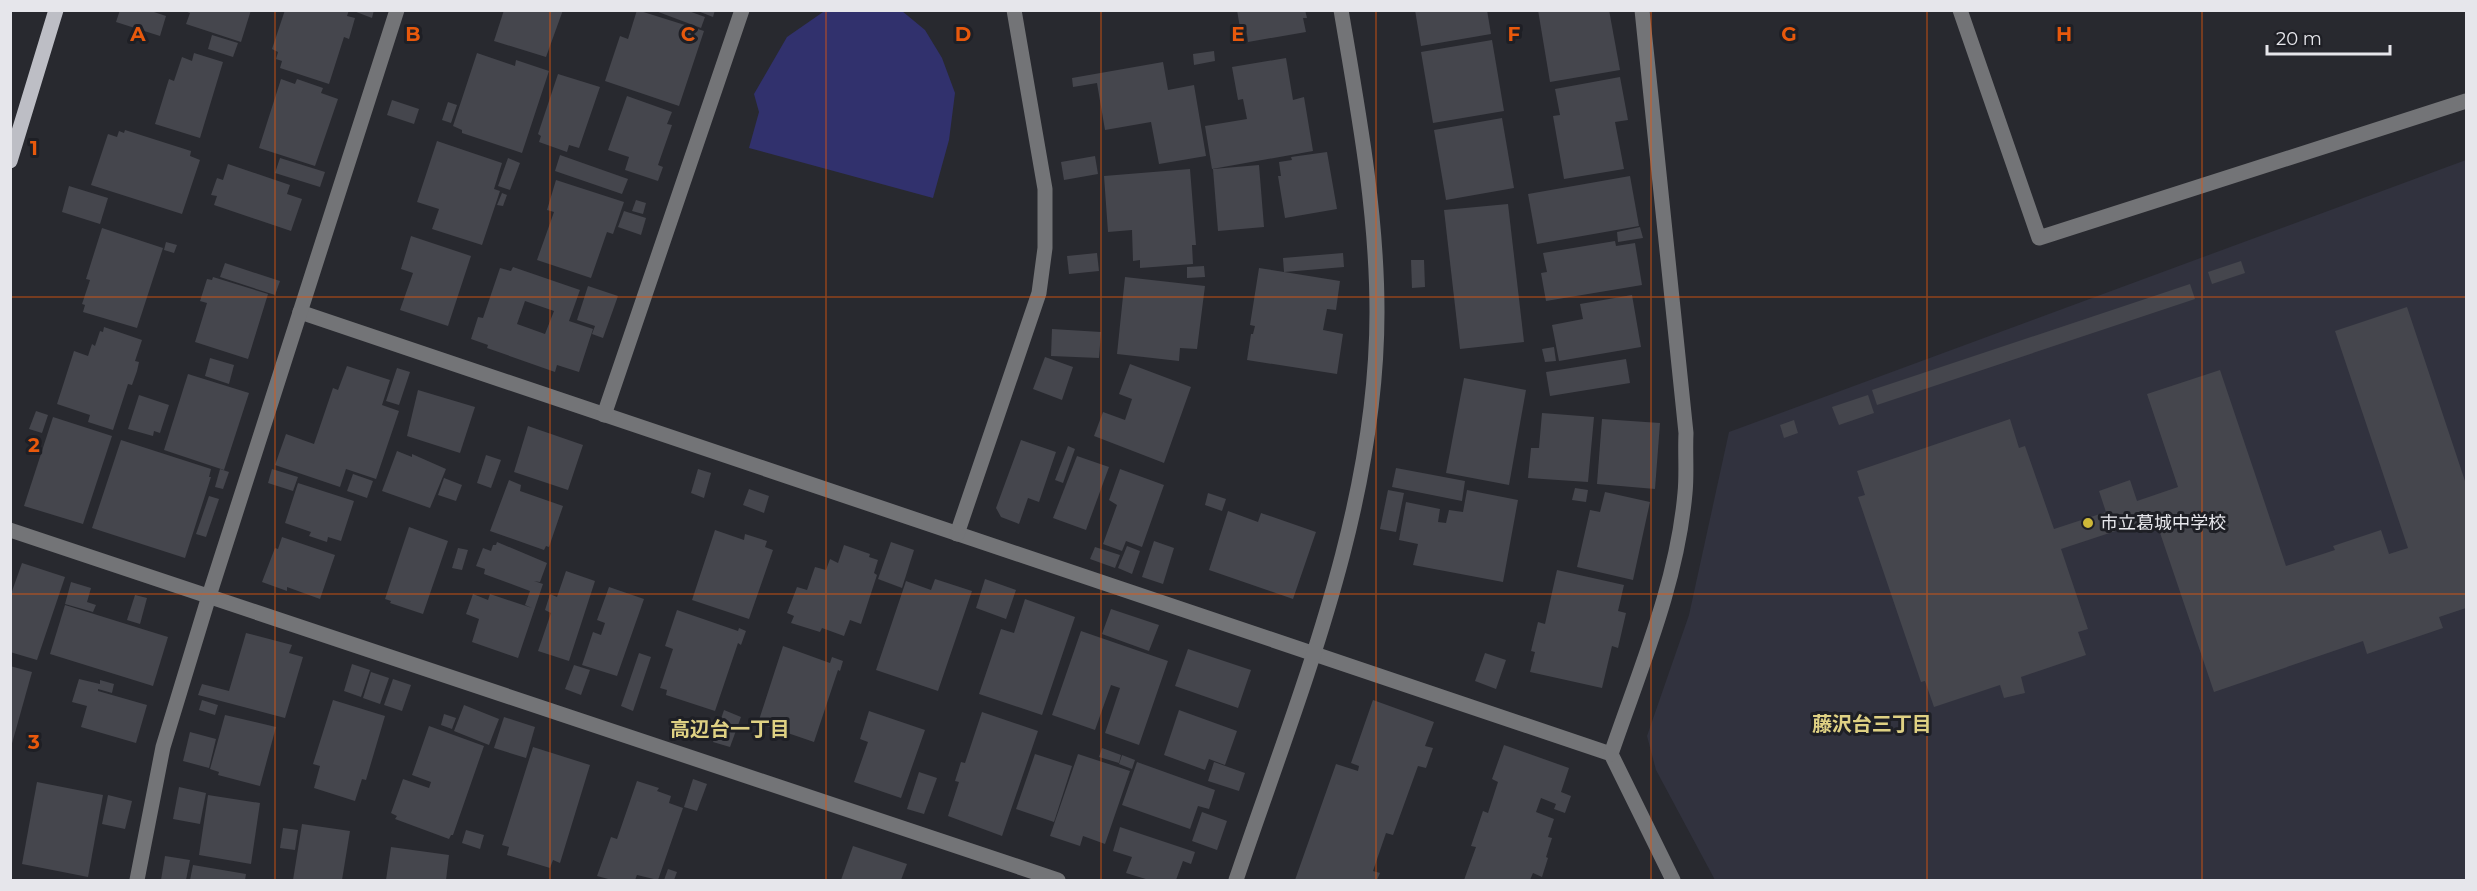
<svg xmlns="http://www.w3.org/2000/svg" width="2477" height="891" viewBox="0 0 2477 891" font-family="Montserrat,'Noto Sans JP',sans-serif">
	<rect width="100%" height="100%" fill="#28292f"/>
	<polygon fill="#31323e" points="2466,160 2466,880 1715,880 1656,770 1647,736 1689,615 1729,432"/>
	<polygon fill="#31316d" points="826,10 902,11 925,30 942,58 955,93 949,140 933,198 749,148 759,112 754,94 787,37"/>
	<g fill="#45464d" fill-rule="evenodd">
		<polygon points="120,10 148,10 166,16 160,36 116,22"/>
		<polygon points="182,10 251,10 241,42 186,24 190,13"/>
		<polygon points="285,10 349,10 347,16 355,18 349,39 344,37 329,84 280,68 282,61 276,59 278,52 272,49"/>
		<polygon points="351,10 374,10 372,18"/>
		<polygon points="504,10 563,10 546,57 494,41"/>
		<polygon points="637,10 704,31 679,106 605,81 620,36 628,39"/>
		<polygon points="653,10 686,10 705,17 701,28"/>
		<polygon points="695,10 715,10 713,17"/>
		<polygon points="1237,10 1305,10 1307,18 1303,18 1306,32 1248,42 1246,27 1240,28"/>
		<polygon points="1415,10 1487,10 1491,34 1421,46"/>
		<polygon points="1538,10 1609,10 1620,70 1550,82"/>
		<polygon points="212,35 238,43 233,57 208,49"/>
		<polygon points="1492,40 1504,111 1433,123 1421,52"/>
		<polygon points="1214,51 1215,61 1194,65 1193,54"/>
		<polygon points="194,53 223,62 200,138 155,124 169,79 174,81 182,57 192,61"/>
		<polygon points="477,53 515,66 516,60 549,71 522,153 462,133 462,130 453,126"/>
		<polygon points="1286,58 1293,100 1304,97 1313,151 1212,169 1205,126 1247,119 1243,99 1238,100 1232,67"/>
		<polygon points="1163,62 1168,90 1194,85 1206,156 1159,164 1151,122 1105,130 1097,83 1073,87 1072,78"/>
		<polygon points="558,74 600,87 579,148 569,145 567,152 539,142 541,136 538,134"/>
		<polygon points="1620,77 1628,120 1615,122 1624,169 1564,179 1553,116 1560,115 1555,89"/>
		<polygon points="281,79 295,84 297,79 323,88 321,93 338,99 315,166 259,148"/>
		<polygon points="627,96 672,112 667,124 672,125 658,165 663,167 658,181 625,170 629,157 608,150"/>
		<polygon points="392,100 419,109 414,124 387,115"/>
		<polygon points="448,102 457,105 451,123 442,120"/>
		<polygon points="1502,118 1514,188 1446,200 1434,130"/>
		<polygon points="125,130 191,151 190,156 200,160 182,214 91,185 108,134 117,137 119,131 124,133"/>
		<polygon points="437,141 502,163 494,189 500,191 482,245 432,229 439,209 417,202"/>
		<polygon points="1327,152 1337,209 1285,218 1278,176 1281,176 1279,162 1292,160 1291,157"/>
		<polygon points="560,155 628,179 622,194 555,171"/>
		<polygon points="1095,156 1098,174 1064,180 1061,162"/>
		<polygon points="280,158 325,172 320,187 275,173"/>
		<polygon points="508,158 520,163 510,190 498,186"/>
		<polygon points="228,164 290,185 287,194 302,199 291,231 214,205 217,196 211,195 217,178 223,180"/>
		<polygon points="1259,165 1264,227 1218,231 1213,169"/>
		<polygon points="1190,169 1196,245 1192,245 1193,264 1140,268 1140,260 1133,261 1132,230 1108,232 1104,176"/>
		<polygon points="1630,176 1639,226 1537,244 1528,194"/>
		<polygon points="556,180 624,202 613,234 607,232 591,278 537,260 554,212 547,210"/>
		<polygon points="69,186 108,198 100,224 62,212"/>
		<polygon points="502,193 507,195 503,206 497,205"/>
		<polygon points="636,200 646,203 643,214 632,211"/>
		<polygon points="1508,204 1524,342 1460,349 1444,210"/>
		<polygon points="624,211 646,218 641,235 618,227"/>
		<polygon points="1640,227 1643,238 1618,242 1617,232"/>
		<polygon points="102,228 163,248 137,328 83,312 85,305 82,304 90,280 86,279"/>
		<polygon points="411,236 471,256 448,326 400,310 413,273 401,269"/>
		<polygon points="1615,241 1616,246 1635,243 1642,285 1546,301 1541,273 1547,272 1543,253"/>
		<polygon points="166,242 177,245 174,253 164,250"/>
		<polygon points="1097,253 1099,271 1069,274 1067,256"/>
		<polygon points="1343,253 1344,267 1284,272 1283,258"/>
		<polygon points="1411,260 1424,260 1425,287 1412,288"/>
		<polygon points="2241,261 2245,273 2212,284 2208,272"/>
		<polygon points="225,263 280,281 275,295 220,277"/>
		<polygon points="1204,266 1205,277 1187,278 1187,267"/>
		<path d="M 513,267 L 580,290 L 569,321 L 593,329 L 579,372 L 557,365 L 555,372 L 487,348 L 488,345 L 471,339 L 478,317 L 483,318 L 500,268 L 511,271 ZM 525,301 L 554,311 L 545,334 L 517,324 Z"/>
		<polygon points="1259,268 1340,281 1336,310 1327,309 1323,330 1343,334 1337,374 1247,360 1251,334 1253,334 1255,326 1250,325"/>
		<polygon points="213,277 268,294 248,359 195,342 207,303 200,301 207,279 212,280"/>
		<polygon points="1125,277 1205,286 1197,349 1180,348 1179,361 1117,354"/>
		<polygon points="2190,284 2195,299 1877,405 1872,390"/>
		<polygon points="588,286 618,296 603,338 592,334 595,326 577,320"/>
		<polygon points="1632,295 1641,347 1559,361 1552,325 1583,319 1580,304"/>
		<polygon points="2407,307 2466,484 2466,608 2439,617 2443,628 2367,654 2363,641 2214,692 2155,518 2061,549 2088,629 2078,632 2086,655 2021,677 2025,693 2004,698 2000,685 1934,707 1925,681 1921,682 1858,497 1865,495 1857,471 2010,419 2019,448 2025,446 2054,529 2106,512 2099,491 2130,480 2137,501 2178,487 2147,394 2220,370 2286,566 2335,550 2333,546 2381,530 2389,554 2408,548 2335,331"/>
		<polygon points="104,327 142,340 135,361 139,362 137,371 132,385 128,384 113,430 88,422 90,415 57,404 74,351 88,356 92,344 95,346 100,331 103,332"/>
		<polygon points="1052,329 1101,332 1099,358 1051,356"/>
		<polygon points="1554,347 1556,361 1545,362 1542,349"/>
		<polygon points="1045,357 1073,367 1062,400 1033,389"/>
		<polygon points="210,358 234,365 229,384 205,376"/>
		<polygon points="1626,359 1630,383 1550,396 1546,372"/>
		<polygon points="1130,364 1191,387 1164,463 1094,436 1103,412 1125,420 1132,399 1119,394"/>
		<polygon points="347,366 390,380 382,405 399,411 376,479 346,469 340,487 275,465 286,434 314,444 333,388 338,390"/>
		<polygon points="397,368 410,372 399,405 386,401"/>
		<polygon points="188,374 249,393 224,470 164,450"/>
		<polygon points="1464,378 1526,390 1509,485 1446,473"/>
		<polygon points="418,390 475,407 460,453 407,436"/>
		<polygon points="139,395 169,405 160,433 154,431 153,436 128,429"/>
		<polygon points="1868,395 1874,413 1839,425 1832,407"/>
		<polygon points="36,411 48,415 42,433 29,429"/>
		<polygon points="1542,413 1594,417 1588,482 1528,478 1531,448 1539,448"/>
		<polygon points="53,417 112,436 83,524 24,506"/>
		<polygon points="1602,419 1660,423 1655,489 1597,484"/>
		<polygon points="1794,420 1798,433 1784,438 1780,425"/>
		<polygon points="528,426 583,445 568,490 514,472"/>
		<polygon points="121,440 211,469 209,477 211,477 185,558 92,528"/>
		<polygon points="1021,440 1056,452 1039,502 1028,498 1019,524 1001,517 996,508"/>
		<polygon points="1068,446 1075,449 1063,483 1055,480"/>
		<polygon points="397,451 412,457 412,454 446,469 430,508 382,491"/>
		<polygon points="486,455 501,460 491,488 477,483"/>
		<polygon points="1077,456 1109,467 1086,530 1053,518"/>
		<polygon points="1396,468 1465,481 1462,501 1392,487"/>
		<polygon points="220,469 229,472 223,489 215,487"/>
		<polygon points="272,469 298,477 293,491 268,483"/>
		<polygon points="698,469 711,473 704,498 691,493"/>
		<polygon points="1120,469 1164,485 1142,547 1126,541 1122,551 1103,544 1117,505 1109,500"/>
		<polygon points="353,474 373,481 367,498 347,491"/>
		<polygon points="444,478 462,485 456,501 438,495"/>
		<polygon points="509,480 521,485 520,491 563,506 549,547 546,546 544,550 490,531"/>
		<polygon points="298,483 354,501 341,541 328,537 327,542 309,536 311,532 285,523"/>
		<polygon points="1575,488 1588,490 1586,502 1572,500"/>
		<polygon points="749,489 769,496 764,513 743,505"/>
		<polygon points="1388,490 1404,493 1396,532 1380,529"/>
		<polygon points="1467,490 1518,500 1503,582 1413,565 1418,544 1399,540 1406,502 1440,509 1438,522 1446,523 1449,510 1463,512"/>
		<polygon points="1605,492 1650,502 1633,580 1577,567 1590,510 1600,512"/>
		<polygon points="1208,493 1226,499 1222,511 1205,505"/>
		<polygon points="209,496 219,499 206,537 196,534"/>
		<polygon points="1228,511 1258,522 1261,513 1316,532 1293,599 1209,570"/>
		<polygon points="409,527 448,541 423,614 390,603 391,601 385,599"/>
		<polygon points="715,530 744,540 745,534 767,541 765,547 773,550 749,619 692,600"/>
		<polygon points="282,537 335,555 320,599 287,587 287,591 262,582 275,548 278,549"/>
		<polygon points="1154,541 1174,548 1163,584 1142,577"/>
		<polygon points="497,542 547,563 540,582 534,581 543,584 518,658 472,642 479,619 466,614 473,594 488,600 490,594 532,608 525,605 530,591 484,574 485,569 476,566 483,548 491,551 493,545 496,545"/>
		<polygon points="891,542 914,550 902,588 878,579"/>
		<polygon points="844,545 870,554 869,557 878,560 874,573 877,575 861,624 850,620 844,636 822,628 820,632 791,623 794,616 787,613 797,587 807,590 815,567 826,570 830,559 838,563"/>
		<polygon points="1127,546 1140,551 1132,574 1118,568"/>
		<polygon points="1095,547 1120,555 1115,568 1090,559"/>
		<polygon points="458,548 468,550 462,570 452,568"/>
		<polygon points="22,563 65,577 37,660 10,652 10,597"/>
		<polygon points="1557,570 1624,585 1618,611 1626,613 1618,648 1612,646 1602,688 1530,672 1535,652 1531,651 1538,622 1545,624"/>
		<polygon points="566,571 595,581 569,661 538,651 551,613 545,610 550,594 557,597"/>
		<polygon points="935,579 972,591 938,691 876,670 906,581 931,590"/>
		<polygon points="985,579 1016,590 1006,619 976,608"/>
		<polygon points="71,582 91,588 87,602 96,605 93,612 65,604"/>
		<polygon points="609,587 644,599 617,676 582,665 593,632 601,635 605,623 597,620"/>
		<polygon points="135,595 147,598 140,624 127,620"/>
		<polygon points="1025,599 1075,617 1042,715 979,694 1001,629 1014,633"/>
		<polygon points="65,605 168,637 153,686 50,654"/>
		<polygon points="1111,609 1159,625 1149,651 1102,634"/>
		<polygon points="677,610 738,631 739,628 746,631 741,645 738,643 715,711 666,695 667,690 660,688 673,649 665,646"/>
		<polygon points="1081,631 1168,661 1139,745 1105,733 1120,688 1111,685 1095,730 1052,715"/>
		<polygon points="246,633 292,645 289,653 303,657 285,718 198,695 202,684 229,691"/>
		<polygon points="783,646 830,663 832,657 843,661 840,671 838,670 814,742 758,723"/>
		<polygon points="1188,649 1251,670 1238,708 1175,686"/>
		<polygon points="639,653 651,657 633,711 621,706"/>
		<polygon points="1485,653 1506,660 1496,689 1475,681"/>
		<polygon points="352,664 370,670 361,697 344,691"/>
		<polygon points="574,665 590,670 581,695 565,689"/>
		<polygon points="10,666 32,672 11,747 10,747"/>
		<polygon points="371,672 389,678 380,704 363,698"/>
		<polygon points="79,679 100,684 100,680 114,684 112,693 98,689 98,691 147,705 136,743 81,727 87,706 72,702"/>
		<polygon points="393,679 411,685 402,711 384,705"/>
		<polygon points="202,700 218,705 215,715 199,710"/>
		<polygon points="333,700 385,716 366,780 362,779 355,801 314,788 320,766 313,764"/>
		<polygon points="1373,700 1434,722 1425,746 1433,748 1426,768 1418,766 1393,835 1386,833 1373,871 1380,873 1377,880 1295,880 1336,764 1358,771 1359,766 1351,763"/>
		<polygon points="464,705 499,719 489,745 454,731"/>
		<polygon points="724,710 741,717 730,747 713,742"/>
		<polygon points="1179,710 1237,731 1225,765 1209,759 1205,770 1164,755"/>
		<polygon points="869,711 925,730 901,798 854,782 868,742 860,739"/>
		<polygon points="982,712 1038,731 1002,836 948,816 959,782 955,781 961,762 965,763"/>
		<polygon points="444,714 456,718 452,729 441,725"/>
		<polygon points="225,715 276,727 260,786 218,775 219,772 210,769"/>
		<polygon points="504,717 535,727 526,758 494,748"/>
		<polygon points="429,726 484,746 453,835 451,835 449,839 395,819 397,816 391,813 403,779 429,788 431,782 412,775"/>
		<polygon points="190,732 216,739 209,768 183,761"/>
		<polygon points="1504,745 1569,768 1561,792 1571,796 1565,813 1554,809 1556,804 1541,798 1536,812 1554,819 1548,837 1552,838 1546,857 1548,858 1542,877 1533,873 1530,880 1464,880 1476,847 1471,846 1483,811 1488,813 1498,782 1492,779"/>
		<polygon points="533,747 590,765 560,863 553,860 550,868 507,855 509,847 502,845"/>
		<polygon points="1102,748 1121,755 1119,763 1099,757"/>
		<polygon points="1035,754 1072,766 1054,822 1016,809"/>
		<polygon points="1078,754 1130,771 1105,844 1083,836 1080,846 1050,836"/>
		<polygon points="1122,755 1135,760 1132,769 1119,764"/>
		<polygon points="1137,762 1215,790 1209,809 1198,806 1190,829 1122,805"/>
		<polygon points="1214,762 1245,773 1239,791 1208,781"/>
		<polygon points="919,772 937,778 924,814 907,809"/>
		<polygon points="693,779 707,784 697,811 684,807"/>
		<polygon points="637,781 659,788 657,791 671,796 669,803 683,808 658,880 637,875 635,880 612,880 597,876 611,837 617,839"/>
		<polygon points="37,782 103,795 88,877 22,864"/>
		<polygon points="179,787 206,793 200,824 173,819"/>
		<polygon points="108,795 132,801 125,829 102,824"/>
		<polygon points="208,795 260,803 251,864 199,855"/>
		<polygon points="1202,812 1227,821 1217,850 1192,841"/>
		<polygon points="302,824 350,831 342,880 293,880"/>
		<polygon points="1120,827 1195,852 1191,864 1183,861 1176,880 1149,880 1126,873 1132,857 1113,851"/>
		<polygon points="283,828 298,830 295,850 280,848"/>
		<polygon points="466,830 484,835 480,849 462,843"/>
		<polygon points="853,846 907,864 901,880 841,880"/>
		<polygon points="391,847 449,855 446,880 386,880"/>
		<polygon points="165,856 190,860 186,880 161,880"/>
		<polygon points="193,865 246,874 245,880 190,880"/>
		<polygon points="668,869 677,872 674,880 664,880"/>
	</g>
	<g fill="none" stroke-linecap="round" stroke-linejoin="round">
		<g stroke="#737477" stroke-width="15">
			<polyline points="1960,10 2039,238 2466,101"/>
			<polyline points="300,312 1611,754 1673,880"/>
			<polyline points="604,415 742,10"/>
			<polyline points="10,530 1058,880"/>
			<polyline points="957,534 1039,293 1045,248 1045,189 1014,10"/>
			<path d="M 1611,754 C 1640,669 1677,584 1685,493 C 1687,474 1685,453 1686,433 L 1642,10"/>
			<polyline points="137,880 163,747 209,596 397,10"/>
			<path d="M 1236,880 C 1298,696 1377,510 1377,312 C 1377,210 1358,110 1341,10"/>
		</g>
		<polyline stroke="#bdbec5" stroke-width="15" points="10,161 56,10"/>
	</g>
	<path fill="none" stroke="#e8590c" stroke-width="1.5" stroke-opacity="0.55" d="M 275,10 L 275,880M 550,10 L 550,880M 826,10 L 826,880M 1101,10 L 1101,880M 1376,10 L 1376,880M 1651,10 L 1651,880M 1927,10 L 1927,880M 2202,10 L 2202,880M 10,297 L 2466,297M 10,594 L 2466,594"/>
	<circle fill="#ceb838" stroke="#1e1f25" stroke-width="2" cx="2088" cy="523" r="6"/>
	<g text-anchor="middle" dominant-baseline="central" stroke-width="6" stroke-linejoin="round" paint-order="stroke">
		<g font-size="18" fill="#e6e6eb" stroke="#1e1f25" text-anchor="start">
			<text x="2100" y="523">市立葛城中学校</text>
		</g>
		<g font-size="20" font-weight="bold" fill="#dfd183" stroke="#1e1f25">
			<text x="1872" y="724">藤沢台三丁目</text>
			<text x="730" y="729">高辺台一丁目</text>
		</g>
	</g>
	<g font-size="20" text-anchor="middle" font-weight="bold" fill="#e8590c" stroke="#1e1f25" stroke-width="6" stroke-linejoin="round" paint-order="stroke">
		<text x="138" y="41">A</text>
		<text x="413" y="41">B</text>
		<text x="688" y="41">C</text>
		<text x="963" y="41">D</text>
		<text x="1238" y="41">E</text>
		<text x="1514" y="41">F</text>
		<text x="1789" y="41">G</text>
		<text x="2064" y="41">H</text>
		<text x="34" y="155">1</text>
		<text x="34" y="452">2</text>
		<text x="34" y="749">3</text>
	</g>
	<rect width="2477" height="891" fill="none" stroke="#e6e6eb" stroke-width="24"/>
	<path d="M2267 45v9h123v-9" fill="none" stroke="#e6e6eb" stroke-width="3"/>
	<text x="2276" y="45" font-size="18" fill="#e6e6eb" stroke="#1e1f25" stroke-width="4.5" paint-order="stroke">20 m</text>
</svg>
